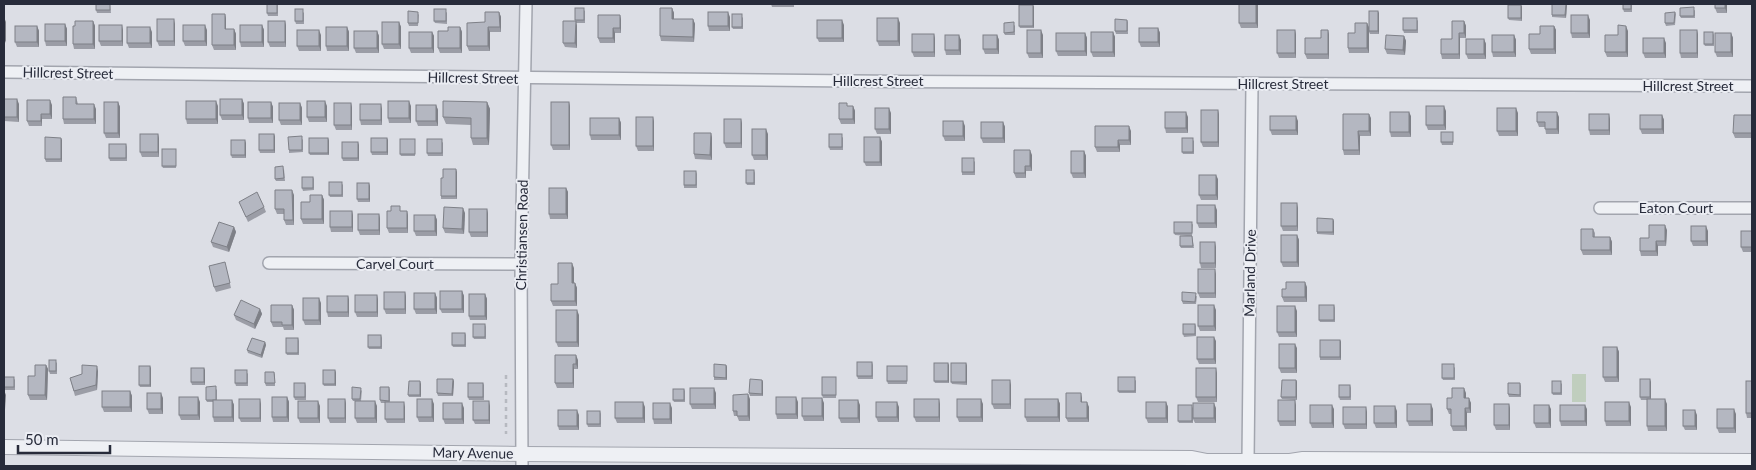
<svg xmlns="http://www.w3.org/2000/svg" width="1756" height="470" font-family="Lato,sans-serif">
<style>
.pitch{fill:#c0cebe}
.lines{fill:none;stroke-linecap:round;stroke-linejoin:round}
.minor-casing{stroke:#a2a5ae;stroke-width:14}
.tertiary-casing{stroke:#a2a5ae;stroke-width:16}
.path{stroke:#b6b9c0;stroke-width:2.5;stroke-dasharray:4 4;stroke-linecap:butt}
.minor{stroke:#eef0f4;stroke-width:11}
.tertiary{stroke:#eef0f4;stroke-width:14}
.wall{fill:#9b9da6}
.shaded-wall{fill:#7e8087}
.building{fill:#b4b7c1;stroke:#7e8087}
.labels{text-anchor:middle;stroke-width:4;stroke-linejoin:round;paint-order:stroke}
.street-label{font-size:14px;fill:#272b3a;stroke:#ebedf3}
</style>
<rect width="100%" height="100%" fill="#dcdee5"/>
<rect class="pitch" x="1572" y="374" width="14" height="28"/>
<g class="lines">
<g class="minor-casing">
<g id="minor">
<path d="M 4,72 C 587,80 1169,84 1752,86"/>
<path d="M 1600,208 L 1752,208"/>
<path d="M 269,263 L 521,264"/>
<path d="M 1248,461 L 1252,84"/>
<path d="M 522,466 L 521,264 L 526,4"/>
</g>
</g>
<g class="tertiary-casing">
<path id="tertiary" d="M 4,447 L 522,454 L 1192,458 L 1207,461 L 1290,461 L 1303,459 L 1752,461"/>
</g>
<path class="path" d="M 506,375 L 506,434"/>
<use href="#minor" class="minor"/>
<use href="#tertiary" class="tertiary"/>
</g>
<g class="wall">
<path d="M 96,4 L 110,4 L 111,13 L 97,13 L 96,10 Z"/>
<path d="M 278,4 L 278,16 L 268,16 L 267,13 Z"/>
<path d="M 771,4 L 794,4 L 794,7 L 772,7 Z"/>
<path d="M 1258,4 L 1258,28 L 1241,28 L 1239,23 Z"/>
<path d="M 1552,4 L 1567,4 L 1566,18 L 1552,17 Z"/>
<path d="M 1632,4 L 1632,12 L 1624,12 L 1623,9 Z"/>
<path d="M 1727,4 L 1727,13 L 1717,13 L 1715,8 Z"/>
<path d="M 1033,5 L 1034,7 L 1034,28 L 1020,28 L 1019,26 Z"/>
<path d="M 1521,5 L 1522,7 L 1522,21 L 1509,20 L 1508,18 Z"/>
<path d="M 672,8 L 674,13 L 674,19 L 693,19 L 695,24 L 694,42 L 661,41 L 660,36 Z"/>
<path d="M 585,10 L 585,23 L 576,23 L 577,26 L 577,48 L 565,47 L 563,43 L 575,21 Z"/>
<path d="M 1695,10 L 1695,18 L 1681,18 L 1680,16 Z"/>
<path d="M 304,12 L 304,24 L 296,24 L 295,21 Z"/>
<path d="M 447,12 L 447,24 L 435,23 L 434,21 Z"/>
<path d="M 499,12 L 501,17 L 501,32 L 490,32 L 490,51 L 469,51 L 467,46 L 485,22 Z"/>
<path d="M 1675,12 L 1676,14 L 1675,25 L 1666,26 L 1665,23 Z"/>
<path d="M 1379,13 L 1379,34 L 1370,34 L 1369,32 L 1369,53 L 1349,53 L 1348,48 L 1355,33 L 1367,23 L 1369,27 Z"/>
<path d="M 225,14 L 226,19 L 226,29 L 234,29 L 236,34 L 236,50 L 214,50 L 212,45 Z"/>
<path d="M 419,14 L 418,26 L 409,26 L 408,23 Z"/>
<path d="M 620,15 L 621,20 L 621,33 L 615,33 L 615,43 L 600,43 L 598,38 Z"/>
<path d="M 730,17 L 730,31 L 709,31 L 708,26 Z"/>
<path d="M 743,17 L 743,29 L 733,29 L 732,27 Z"/>
<path d="M 1127,20 L 1128,22 L 1128,34 L 1116,34 L 1115,31 Z"/>
<path d="M 1418,20 L 1418,33 L 1404,33 L 1403,30 Z"/>
<path d="M 1590,20 L 1590,38 L 1572,38 L 1571,33 Z"/>
<path d="M 93,21 L 95,26 L 95,49 L 74,49 L 73,44 L 75,26 Z"/>
<path d="M 285,21 L 286,26 L 286,47 L 270,47 L 268,42 Z"/>
<path d="M 1464,21 L 1466,26 L 1466,38 L 1460,38 L 1460,59 L 1442,59 L 1441,54 Z"/>
<path d="M 399,22 L 401,27 L 401,49 L 384,49 L 382,44 Z"/>
<path d="M 900,23 L 900,46 L 879,46 L 877,41 Z"/>
<path d="M 65,24 L 67,29 L 67,46 L 46,46 L 45,41 Z"/>
<path d="M 175,24 L 175,46 L 159,46 L 157,41 Z"/>
<path d="M 262,25 L 264,30 L 264,47 L 241,47 L 240,42 Z"/>
<path d="M 844,25 L 844,42 L 819,42 L 817,38 Z"/>
<path d="M 1015,25 L 1015,35 L 1005,35 L 1004,33 Z"/>
<path d="M 37,26 L 39,31 L 39,47 L 17,47 L 15,42 Z"/>
<path d="M 1554,26 L 1556,30 L 1556,54 L 1531,54 L 1529,49 L 1540,34 Z"/>
<path d="M 347,27 L 349,32 L 349,51 L 327,51 L 326,46 Z"/>
<path d="M 460,27 L 462,32 L 462,53 L 440,53 L 438,48 L 448,31 Z"/>
<path d="M 1158,28 L 1160,33 L 1160,47 L 1141,47 L 1139,42 Z"/>
<path d="M 123,30 L 123,46 L 101,46 L 99,41 Z"/>
<path d="M 207,30 L 207,46 L 185,46 L 183,41 Z"/>
<path d="M 1295,30 L 1296,35 L 1296,58 L 1279,58 L 1277,53 Z"/>
<path d="M 1328,30 L 1329,35 L 1329,59 L 1307,59 L 1305,54 Z"/>
<path d="M 1697,30 L 1698,35 L 1698,58 L 1681,58 L 1680,53 Z"/>
<path d="M 377,31 L 379,36 L 379,53 L 356,53 L 354,48 Z"/>
<path d="M 1628,31 L 1628,57 L 1607,57 L 1605,52 L 1618,35 Z"/>
<path d="M 152,32 L 152,48 L 129,48 L 127,43 Z"/>
<path d="M 432,32 L 434,36 L 434,53 L 411,53 L 409,48 Z"/>
<path d="M 1113,32 L 1115,37 L 1115,57 L 1093,57 L 1091,52 Z"/>
<path d="M 1713,32 L 1714,35 L 1714,46 L 1705,46 L 1704,44 Z"/>
<path d="M 1085,33 L 1087,38 L 1087,56 L 1058,56 L 1056,51 Z"/>
<path d="M 1731,33 L 1733,38 L 1733,57 L 1717,57 L 1715,52 Z"/>
<path d="M 934,34 L 935,39 L 935,57 L 914,57 L 912,52 Z"/>
<path d="M 321,35 L 321,51 L 299,51 L 297,46 Z"/>
<path d="M 997,35 L 999,40 L 999,54 L 985,54 L 983,49 Z"/>
<path d="M 1043,35 L 1043,58 L 1029,58 L 1027,53 Z"/>
<path d="M 1514,35 L 1516,40 L 1516,57 L 1493,57 L 1492,52 Z"/>
<path d="M 1404,36 L 1406,41 L 1405,55 L 1387,54 L 1385,49 Z"/>
<path d="M 1484,39 L 1486,44 L 1486,59 L 1468,59 L 1466,54 Z"/>
<path d="M 961,40 L 961,55 L 946,55 L 945,50 Z"/>
<path d="M 1666,43 L 1666,58 L 1645,58 L 1643,53 Z"/>
<path d="M 76,97 L 78,104 L 96,109 L 96,124 L 64,124 L 63,119 Z"/>
<path d="M 4,99 L 19,104 L 19,122 L 4,121 Z"/>
<path d="M 242,99 L 244,104 L 244,120 L 222,120 L 220,115 Z"/>
<path d="M 118,102 L 120,107 L 120,138 L 106,138 L 104,133 Z"/>
<path d="M 271,102 L 273,107 L 273,123 L 249,123 L 248,118 Z"/>
<path d="M 487,102 L 490,109 L 489,145 L 473,145 L 471,138 L 471,125 L 446,124 L 443,117 Z"/>
<path d="M 569,102 L 570,107 L 570,150 L 553,150 L 551,145 Z"/>
<path d="M 300,103 L 302,108 L 302,125 L 281,125 L 279,120 Z"/>
<path d="M 351,103 L 352,108 L 352,130 L 336,130 L 334,125 Z"/>
<path d="M 52,105 L 52,119 L 42,119 L 42,126 L 29,126 L 27,121 Z"/>
<path d="M 436,105 L 438,110 L 438,126 L 418,126 L 416,121 Z"/>
<path d="M 218,106 L 218,124 L 187,124 L 186,119 Z"/>
<path d="M 327,106 L 327,122 L 309,122 L 307,117 Z"/>
<path d="M 411,106 L 411,123 L 389,123 L 388,118 Z"/>
<path d="M 849,106 L 853,106 L 855,111 L 855,124 L 841,124 L 839,119 Z"/>
<path d="M 382,109 L 382,125 L 361,125 L 360,120 Z"/>
<path d="M 1218,110 L 1219,115 L 1219,147 L 1203,147 L 1201,142 Z"/>
<path d="M 1446,111 L 1446,130 L 1428,130 L 1426,125 Z"/>
<path d="M 891,113 L 891,134 L 877,134 L 875,129 Z"/>
<path d="M 1518,113 L 1518,136 L 1499,136 L 1497,131 Z"/>
<path d="M 1343,114 L 1371,118 L 1371,136 L 1360,136 L 1360,155 L 1344,155 L 1343,150 Z"/>
<path d="M 1662,115 L 1664,120 L 1664,134 L 1642,134 L 1640,129 Z"/>
<path d="M 1752,115 L 1752,138 L 1735,138 L 1733,133 Z"/>
<path d="M 1411,116 L 1411,137 L 1391,137 L 1390,132 Z"/>
<path d="M 653,117 L 654,122 L 654,151 L 638,151 L 636,146 Z"/>
<path d="M 1188,117 L 1188,133 L 1166,133 L 1165,128 Z"/>
<path d="M 1559,117 L 1559,134 L 1546,134 L 1545,127 L 1539,127 L 1537,122 Z"/>
<path d="M 619,118 L 621,123 L 621,140 L 591,140 L 590,135 Z"/>
<path d="M 741,119 L 742,124 L 742,148 L 726,148 L 724,143 Z"/>
<path d="M 1610,119 L 1610,135 L 1590,135 L 1589,130 Z"/>
<path d="M 1298,121 L 1298,135 L 1272,135 L 1270,130 Z"/>
<path d="M 1003,122 L 1005,127 L 1005,143 L 983,143 L 981,138 Z"/>
<path d="M 965,126 L 965,141 L 945,141 L 943,136 Z"/>
<path d="M 1131,131 L 1131,145 L 1120,145 L 1120,152 L 1097,152 L 1095,147 Z"/>
<path d="M 711,133 L 712,138 L 712,160 L 695,159 L 694,154 Z"/>
<path d="M 158,134 L 159,139 L 159,157 L 142,157 L 140,152 Z"/>
<path d="M 274,134 L 275,137 L 275,153 L 260,153 L 259,150 Z"/>
<path d="M 768,134 L 768,160 L 754,160 L 752,155 Z"/>
<path d="M 1453,134 L 1453,145 L 1442,145 L 1441,142 Z"/>
<path d="M 843,137 L 843,150 L 830,150 L 829,147 Z"/>
<path d="M 880,137 L 882,142 L 882,166 L 866,166 L 864,162 Z"/>
<path d="M 328,138 L 329,141 L 329,155 L 310,155 L 309,153 Z"/>
<path d="M 303,139 L 303,152 L 289,153 L 289,150 Z"/>
<path d="M 62,140 L 62,162 L 46,162 L 45,159 Z"/>
<path d="M 388,140 L 388,155 L 372,155 L 371,152 Z"/>
<path d="M 1194,140 L 1194,154 L 1183,154 L 1182,152 Z"/>
<path d="M 415,142 L 415,156 L 401,156 L 400,154 Z"/>
<path d="M 443,142 L 443,156 L 428,156 L 427,153 Z"/>
<path d="M 246,143 L 246,158 L 232,158 L 231,155 Z"/>
<path d="M 126,144 L 127,147 L 127,161 L 110,161 L 109,158 Z"/>
<path d="M 359,145 L 359,161 L 343,161 L 342,158 Z"/>
<path d="M 176,149 L 176,168 L 163,168 L 162,166 Z"/>
<path d="M 1084,151 L 1086,156 L 1086,178 L 1073,178 L 1071,173 Z"/>
<path d="M 1032,155 L 1032,171 L 1026,171 L 1026,178 L 1016,178 L 1014,173 Z"/>
<path d="M 975,161 L 975,175 L 962,175 L 962,172 Z"/>
<path d="M 284,169 L 285,181 L 276,181 L 275,179 Z"/>
<path d="M 754,170 L 755,173 L 755,185 L 747,185 L 746,183 Z"/>
<path d="M 696,171 L 697,174 L 697,188 L 684,188 L 684,185 Z"/>
<path d="M 457,172 L 457,199 L 441,199 L 441,196 L 443,178 Z"/>
<path d="M 313,177 L 314,179 L 314,190 L 303,191 L 302,188 Z"/>
<path d="M 1218,179 L 1218,200 L 1201,200 L 1199,195 Z"/>
<path d="M 343,184 L 343,197 L 330,197 L 329,195 Z"/>
<path d="M 370,186 L 370,202 L 358,202 L 357,199 Z"/>
<path d="M 566,188 L 568,192 L 568,219 L 550,219 L 549,214 Z"/>
<path d="M 294,195 L 294,225 L 286,225 L 284,220 L 284,214 L 277,214 L 275,209 Z"/>
<path d="M 322,195 L 324,200 L 324,224 L 303,224 L 301,219 Z"/>
<path d="M 239,202 L 264,207 L 266,212 L 248,222 Z"/>
<path d="M 1298,208 L 1298,231 L 1283,231 L 1281,226 Z"/>
<path d="M 487,209 L 488,214 L 488,237 L 471,237 L 469,232 Z"/>
<path d="M 1217,210 L 1217,228 L 1199,228 L 1197,223 Z"/>
<path d="M 352,211 L 353,216 L 353,232 L 331,232 L 330,227 Z"/>
<path d="M 402,211 L 407,211 L 408,216 L 408,233 L 389,233 L 387,228 Z"/>
<path d="M 465,213 L 464,234 L 445,233 L 443,228 Z"/>
<path d="M 379,214 L 380,219 L 380,235 L 360,235 L 358,230 Z"/>
<path d="M 435,215 L 437,220 L 437,236 L 416,236 L 414,231 Z"/>
<path d="M 1334,221 L 1334,235 L 1317,234 L 1317,232 Z"/>
<path d="M 1193,224 L 1192,236 L 1194,248 L 1181,248 L 1180,246 L 1187,236 L 1175,235 L 1174,233 Z"/>
<path d="M 234,227 L 236,232 L 229,252 L 213,247 L 211,242 Z"/>
<path d="M 1593,229 L 1595,233 L 1595,237 L 1610,237 L 1612,242 L 1612,255 L 1583,255 L 1581,250 Z"/>
<path d="M 1667,230 L 1666,246 L 1658,246 L 1658,256 L 1641,256 L 1640,251 L 1649,238 Z"/>
<path d="M 1708,231 L 1708,246 L 1693,246 L 1691,241 Z"/>
<path d="M 1752,231 L 1752,252 L 1743,252 L 1741,247 Z"/>
<path d="M 1297,235 L 1299,240 L 1299,267 L 1283,267 L 1281,262 Z"/>
<path d="M 1216,247 L 1216,268 L 1201,268 L 1200,263 Z"/>
<path d="M 226,267 L 231,288 L 216,292 L 214,287 Z"/>
<path d="M 574,268 L 574,283 L 575,283 L 577,288 L 577,306 L 553,306 L 551,301 L 558,284 Z"/>
<path d="M 1216,274 L 1216,298 L 1200,298 L 1198,293 Z"/>
<path d="M 1307,287 L 1307,302 L 1284,302 L 1282,297 Z"/>
<path d="M 462,291 L 464,296 L 464,313 L 442,313 L 440,309 Z"/>
<path d="M 405,292 L 406,297 L 406,314 L 386,314 L 384,309 Z"/>
<path d="M 435,293 L 437,298 L 437,314 L 416,314 L 414,309 Z"/>
<path d="M 485,294 L 487,299 L 487,320 L 470,320 L 469,316 Z"/>
<path d="M 377,295 L 378,300 L 378,317 L 357,317 L 355,312 Z"/>
<path d="M 348,296 L 349,300 L 349,317 L 328,317 L 327,312 Z"/>
<path d="M 1197,296 L 1196,304 L 1183,304 L 1182,301 Z"/>
<path d="M 321,303 L 321,325 L 305,325 L 303,320 Z"/>
<path d="M 292,305 L 294,310 L 294,330 L 284,330 L 283,327 L 273,327 L 271,322 Z"/>
<path d="M 1334,305 L 1335,308 L 1335,322 L 1320,322 L 1319,320 Z"/>
<path d="M 260,309 L 262,314 L 255,329 L 236,320 L 234,315 Z"/>
<path d="M 1216,310 L 1216,331 L 1200,331 L 1198,326 Z"/>
<path d="M 1297,311 L 1297,337 L 1279,337 L 1277,332 Z"/>
<path d="M 579,315 L 579,347 L 558,347 L 556,342 Z"/>
<path d="M 485,324 L 486,327 L 486,339 L 474,339 L 473,337 Z"/>
<path d="M 1195,324 L 1196,326 L 1196,336 L 1184,337 L 1183,334 Z"/>
<path d="M 465,333 L 466,335 L 466,347 L 453,347 L 452,345 Z"/>
<path d="M 381,335 L 382,338 L 382,349 L 369,349 L 368,347 Z"/>
<path d="M 298,338 L 299,341 L 299,355 L 287,355 L 286,353 Z"/>
<path d="M 1340,340 L 1341,342 L 1341,360 L 1320,360 L 1320,357 Z"/>
<path d="M 1216,341 L 1216,364 L 1199,364 L 1197,359 Z"/>
<path d="M 265,342 L 266,345 L 262,358 L 248,353 L 247,350 Z"/>
<path d="M 1617,347 L 1619,352 L 1619,382 L 1605,382 L 1603,377 Z"/>
<path d="M 1297,348 L 1297,373 L 1281,373 L 1279,368 Z"/>
<path d="M 555,355 L 578,360 L 578,369 L 574,369 L 574,388 L 557,388 L 555,383 Z"/>
<path d="M 57,362 L 57,374 L 50,374 L 49,371 Z"/>
<path d="M 872,362 L 873,365 L 873,379 L 858,379 L 857,376 Z"/>
<path d="M 966,363 L 967,366 L 967,385 L 952,384 L 951,382 Z"/>
<path d="M 46,365 L 48,369 L 47,400 L 30,400 L 28,395 L 35,376 Z"/>
<path d="M 726,365 L 727,367 L 727,380 L 714,380 L 714,377 Z"/>
<path d="M 949,365 L 949,383 L 935,383 L 934,381 Z"/>
<path d="M 907,366 L 907,384 L 888,384 L 887,381 Z"/>
<path d="M 1455,367 L 1455,380 L 1443,380 L 1442,378 Z"/>
<path d="M 151,368 L 151,387 L 140,387 L 139,385 Z"/>
<path d="M 205,370 L 205,385 L 192,385 L 191,382 Z"/>
<path d="M 335,370 L 336,373 L 336,386 L 324,386 L 323,384 Z"/>
<path d="M 98,371 L 97,390 L 75,396 L 70,378 Z"/>
<path d="M 274,372 L 275,375 L 275,386 L 266,386 L 265,383 Z"/>
<path d="M 248,373 L 248,386 L 236,386 L 235,383 Z"/>
<path d="M 1217,373 L 1217,402 L 1198,402 L 1196,397 Z"/>
<path d="M 15,379 L 15,390 L 5,390 L 4,387 Z"/>
<path d="M 762,380 L 763,382 L 763,396 L 750,396 L 749,393 Z"/>
<path d="M 836,380 L 836,398 L 823,398 L 822,395 Z"/>
<path d="M 1136,380 L 1136,393 L 1119,393 L 1118,391 Z"/>
<path d="M 1296,380 L 1297,382 L 1297,400 L 1282,399 L 1281,397 Z"/>
<path d="M 454,381 L 453,396 L 438,396 L 437,393 Z"/>
<path d="M 1752,381 L 1752,418 L 1747,418 L 1746,413 Z"/>
<path d="M 1651,382 L 1651,399 L 1667,404 L 1667,431 L 1648,431 L 1647,426 L 1647,400 L 1641,400 L 1640,397 Z"/>
<path d="M 305,383 L 306,386 L 306,400 L 295,400 L 294,397 Z"/>
<path d="M 483,383 L 484,385 L 484,400 L 469,400 L 468,397 Z"/>
<path d="M 1520,383 L 1521,386 L 1521,397 L 1509,397 L 1508,394 Z"/>
<path d="M 1562,383 L 1562,395 L 1553,395 L 1552,393 Z"/>
<path d="M 421,384 L 421,397 L 409,397 L 408,395 Z"/>
<path d="M 1011,385 L 1011,409 L 994,409 L 992,404 Z"/>
<path d="M 1350,385 L 1351,388 L 1351,400 L 1340,400 L 1339,397 Z"/>
<path d="M 389,387 L 390,390 L 390,402 L 405,407 L 405,423 L 387,423 L 385,419 L 385,403 L 381,403 L 380,400 Z"/>
<path d="M 217,389 L 217,400 L 232,400 L 234,405 L 234,422 L 214,422 L 213,417 L 213,402 L 207,402 L 206,400 Z"/>
<path d="M 684,389 L 685,391 L 685,402 L 674,402 L 673,400 Z"/>
<path d="M 362,390 L 361,401 L 377,406 L 377,423 L 357,423 L 355,418 L 358,401 L 353,401 L 352,399 Z"/>
<path d="M 130,391 L 132,396 L 132,412 L 104,412 L 102,407 Z"/>
<path d="M 716,393 L 716,409 L 692,409 L 690,404 Z"/>
<path d="M 1466,393 L 1466,398 L 1471,403 L 1471,413 L 1467,413 L 1467,431 L 1453,431 L 1451,426 L 1451,414 L 1449,414 L 1447,409 L 1452,398 Z"/>
<path d="M 287,397 L 289,402 L 289,422 L 273,422 L 272,417 Z"/>
<path d="M 163,398 L 163,414 L 149,414 L 147,409 Z"/>
<path d="M 1082,398 L 1082,402 L 1089,407 L 1089,422 L 1068,422 L 1066,418 Z"/>
<path d="M 345,399 L 346,404 L 346,423 L 330,423 L 328,418 Z"/>
<path d="M 750,399 L 750,421 L 739,421 L 737,416 L 734,416 L 733,411 Z"/>
<path d="M 1058,399 L 1060,404 L 1060,422 L 1027,422 L 1025,417 Z"/>
<path d="M 200,402 L 200,420 L 181,420 L 179,415 Z"/>
<path d="M 798,402 L 798,419 L 777,419 L 776,414 Z"/>
<path d="M 1166,402 L 1168,407 L 1168,423 L 1148,423 L 1146,418 Z"/>
<path d="M 824,403 L 824,421 L 804,421 L 802,416 Z"/>
<path d="M 261,404 L 261,422 L 241,422 L 239,418 Z"/>
<path d="M 434,404 L 434,422 L 419,422 L 417,417 Z"/>
<path d="M 940,404 L 940,422 L 916,422 L 914,417 Z"/>
<path d="M 983,404 L 983,422 L 959,422 L 957,417 Z"/>
<path d="M 1509,404 L 1510,409 L 1510,430 L 1496,430 L 1494,425 Z"/>
<path d="M 860,405 L 860,423 L 841,423 L 839,418 Z"/>
<path d="M 1296,405 L 1296,426 L 1280,426 L 1278,421 Z"/>
<path d="M 320,406 L 320,423 L 300,423 L 298,418 Z"/>
<path d="M 490,406 L 490,424 L 475,424 L 473,420 Z"/>
<path d="M 645,407 L 645,423 L 617,423 L 615,418 Z"/>
<path d="M 899,407 L 899,422 L 878,422 L 876,417 Z"/>
<path d="M 1193,407 L 1216,408 L 1216,423 L 1195,423 L 1193,419 L 1193,423 L 1179,423 L 1178,421 Z"/>
<path d="M 1631,407 L 1631,426 L 1606,426 L 1605,421 Z"/>
<path d="M 464,408 L 464,424 L 445,424 L 443,419 Z"/>
<path d="M 672,408 L 672,424 L 654,424 L 653,419 Z"/>
<path d="M 1334,409 L 1334,428 L 1312,428 L 1310,423 Z"/>
<path d="M 1433,409 L 1433,426 L 1409,426 L 1407,421 Z"/>
<path d="M 1551,409 L 1551,428 L 1536,428 L 1534,423 Z"/>
<path d="M 1587,409 L 1587,426 L 1561,426 L 1560,421 Z"/>
<path d="M 600,411 L 601,414 L 601,427 L 588,427 L 587,424 Z"/>
<path d="M 1397,411 L 1397,428 L 1376,428 L 1374,423 Z"/>
<path d="M 1367,412 L 1367,429 L 1345,429 L 1343,424 Z"/>
<path d="M 1736,414 L 1736,433 L 1719,433 L 1717,428 Z"/>
<path d="M 579,415 L 579,430 L 559,430 L 558,426 Z"/>
<path d="M 1697,415 L 1697,430 L 1685,430 L 1683,426 Z"/>
</g>
<g class="shaded-wall">
<path d="M 1256,4 L 1258,4 L 1258,28 L 1256,23 Z"/>
<path d="M 1566,4 L 1567,4 L 1566,18 L 1565,15 Z"/>
<path d="M 1725,4 L 1727,4 L 1727,13 L 1725,8 Z"/>
<path d="M 1033,5 L 1034,7 L 1034,28 L 1033,26 Z"/>
<path d="M 1521,5 L 1522,7 L 1522,21 L 1521,18 Z"/>
<path d="M 672,8 L 674,13 L 674,24 L 672,19 Z"/>
<path d="M 1378,11 L 1379,13 L 1379,34 L 1378,31 Z"/>
<path d="M 499,12 L 501,17 L 501,32 L 500,27 Z"/>
<path d="M 728,12 L 730,17 L 730,31 L 728,26 Z"/>
<path d="M 225,14 L 226,19 L 226,34 L 225,29 Z"/>
<path d="M 620,15 L 621,20 L 621,33 L 620,28 Z"/>
<path d="M 1588,15 L 1590,20 L 1590,38 L 1588,33 Z"/>
<path d="M 4,17 L 6,22 L 6,43 L 4,38 Z"/>
<path d="M 898,18 L 900,23 L 900,46 L 898,41 Z"/>
<path d="M 174,19 L 175,24 L 175,46 L 174,41 Z"/>
<path d="M 693,19 L 695,24 L 694,42 L 693,37 Z"/>
<path d="M 842,20 L 844,25 L 844,42 L 842,38 Z"/>
<path d="M 93,21 L 95,26 L 95,49 L 93,44 Z"/>
<path d="M 285,21 L 286,26 L 286,47 L 285,42 Z"/>
<path d="M 576,21 L 577,26 L 577,48 L 575,43 Z"/>
<path d="M 1464,21 L 1466,26 L 1466,38 L 1464,33 Z"/>
<path d="M 399,22 L 401,27 L 401,49 L 399,44 Z"/>
<path d="M 1367,23 L 1369,28 L 1369,53 L 1367,48 Z"/>
<path d="M 65,24 L 67,29 L 67,46 L 65,41 Z"/>
<path d="M 122,25 L 123,30 L 123,46 L 122,41 Z"/>
<path d="M 205,25 L 207,30 L 207,46 L 205,41 Z"/>
<path d="M 262,25 L 264,30 L 264,47 L 262,42 Z"/>
<path d="M 37,26 L 39,31 L 39,47 L 37,42 Z"/>
<path d="M 1554,26 L 1556,30 L 1556,54 L 1554,49 Z"/>
<path d="M 1626,26 L 1628,31 L 1628,57 L 1626,52 Z"/>
<path d="M 150,27 L 152,32 L 152,48 L 150,43 Z"/>
<path d="M 347,27 L 349,32 L 349,51 L 347,46 Z"/>
<path d="M 460,27 L 462,32 L 462,53 L 460,48 Z"/>
<path d="M 488,27 L 490,32 L 490,51 L 488,46 Z"/>
<path d="M 613,28 L 615,33 L 615,43 L 613,38 Z"/>
<path d="M 1158,28 L 1160,33 L 1160,47 L 1158,42 Z"/>
<path d="M 234,29 L 236,34 L 236,50 L 234,45 Z"/>
<path d="M 319,30 L 321,35 L 321,51 L 319,46 Z"/>
<path d="M 1041,30 L 1043,35 L 1043,58 L 1041,53 Z"/>
<path d="M 1295,30 L 1296,35 L 1296,58 L 1295,53 Z"/>
<path d="M 1328,30 L 1329,35 L 1329,59 L 1328,54 Z"/>
<path d="M 1697,30 L 1698,35 L 1698,58 L 1697,53 Z"/>
<path d="M 377,31 L 379,36 L 379,53 L 377,48 Z"/>
<path d="M 432,32 L 434,36 L 434,53 L 432,48 Z"/>
<path d="M 1113,32 L 1115,37 L 1115,57 L 1113,52 Z"/>
<path d="M 1085,33 L 1087,38 L 1087,56 L 1085,51 Z"/>
<path d="M 1459,33 L 1460,38 L 1460,59 L 1459,54 Z"/>
<path d="M 1731,33 L 1733,38 L 1733,57 L 1731,52 Z"/>
<path d="M 934,34 L 935,39 L 935,57 L 934,52 Z"/>
<path d="M 959,35 L 961,40 L 961,55 L 959,50 Z"/>
<path d="M 997,35 L 999,40 L 999,54 L 997,49 Z"/>
<path d="M 1514,35 L 1516,40 L 1516,57 L 1514,52 Z"/>
<path d="M 1404,36 L 1406,41 L 1405,55 L 1403,50 Z"/>
<path d="M 1664,38 L 1666,43 L 1666,58 L 1664,53 Z"/>
<path d="M 1484,39 L 1486,44 L 1486,59 L 1484,54 Z"/>
<path d="M 17,99 L 19,104 L 19,122 L 17,117 Z"/>
<path d="M 242,99 L 244,104 L 244,120 L 242,115 Z"/>
<path d="M 50,100 L 52,105 L 52,119 L 50,114 Z"/>
<path d="M 216,101 L 218,106 L 218,124 L 216,119 Z"/>
<path d="M 325,101 L 327,106 L 327,122 L 325,117 Z"/>
<path d="M 409,101 L 411,106 L 411,123 L 409,118 Z"/>
<path d="M 118,102 L 120,107 L 120,138 L 118,133 Z"/>
<path d="M 271,102 L 273,107 L 273,123 L 271,118 Z"/>
<path d="M 487,102 L 490,109 L 489,145 L 487,138 Z"/>
<path d="M 569,102 L 570,107 L 570,150 L 569,145 Z"/>
<path d="M 300,103 L 302,108 L 302,125 L 300,120 Z"/>
<path d="M 351,103 L 352,108 L 352,130 L 351,125 Z"/>
<path d="M 94,104 L 96,109 L 96,124 L 94,119 Z"/>
<path d="M 381,104 L 382,109 L 382,125 L 381,120 Z"/>
<path d="M 436,105 L 438,110 L 438,126 L 436,121 Z"/>
<path d="M 853,106 L 855,111 L 855,124 L 853,119 Z"/>
<path d="M 1444,106 L 1446,111 L 1446,130 L 1444,125 Z"/>
<path d="M 889,108 L 891,113 L 891,134 L 889,129 Z"/>
<path d="M 1516,108 L 1518,113 L 1518,136 L 1516,131 Z"/>
<path d="M 1218,110 L 1219,115 L 1219,147 L 1218,142 Z"/>
<path d="M 1186,112 L 1188,117 L 1188,133 L 1186,128 Z"/>
<path d="M 1409,112 L 1411,116 L 1411,137 L 1409,132 Z"/>
<path d="M 1557,112 L 1559,117 L 1559,134 L 1557,129 Z"/>
<path d="M 41,114 L 42,119 L 42,126 L 41,121 Z"/>
<path d="M 1369,114 L 1371,118 L 1371,136 L 1369,131 Z"/>
<path d="M 1609,114 L 1610,119 L 1610,135 L 1609,130 Z"/>
<path d="M 1662,115 L 1664,120 L 1664,134 L 1662,129 Z"/>
<path d="M 1296,116 L 1298,121 L 1298,135 L 1296,130 Z"/>
<path d="M 653,117 L 654,122 L 654,151 L 653,146 Z"/>
<path d="M 619,118 L 621,123 L 621,140 L 619,135 Z"/>
<path d="M 741,119 L 742,124 L 742,148 L 741,143 Z"/>
<path d="M 963,121 L 965,126 L 965,141 L 963,136 Z"/>
<path d="M 1003,122 L 1005,127 L 1005,143 L 1003,138 Z"/>
<path d="M 1129,126 L 1131,131 L 1131,145 L 1129,140 Z"/>
<path d="M 766,129 L 768,134 L 768,160 L 766,155 Z"/>
<path d="M 1358,131 L 1360,136 L 1360,155 L 1359,150 Z"/>
<path d="M 711,133 L 712,138 L 712,160 L 710,155 Z"/>
<path d="M 158,134 L 159,139 L 159,157 L 158,152 Z"/>
<path d="M 274,134 L 275,137 L 275,153 L 274,150 Z"/>
<path d="M 880,137 L 882,142 L 882,166 L 880,162 Z"/>
<path d="M 61,138 L 62,140 L 62,162 L 61,159 Z"/>
<path d="M 328,138 L 329,141 L 329,155 L 328,153 Z"/>
<path d="M 387,138 L 388,140 L 388,155 L 387,152 Z"/>
<path d="M 245,140 L 246,143 L 246,158 L 245,155 Z"/>
<path d="M 1118,140 L 1120,145 L 1120,152 L 1118,147 Z"/>
<path d="M 358,142 L 359,145 L 359,161 L 358,158 Z"/>
<path d="M 1030,150 L 1032,155 L 1032,171 L 1030,166 Z"/>
<path d="M 1084,151 L 1086,156 L 1086,178 L 1084,173 Z"/>
<path d="M 1025,166 L 1026,171 L 1026,178 L 1025,173 Z"/>
<path d="M 456,169 L 457,172 L 457,199 L 456,196 Z"/>
<path d="M 1216,175 L 1218,179 L 1218,200 L 1216,195 Z"/>
<path d="M 369,183 L 370,186 L 370,202 L 369,199 Z"/>
<path d="M 566,188 L 568,192 L 568,219 L 566,214 Z"/>
<path d="M 292,190 L 294,195 L 294,225 L 293,220 Z"/>
<path d="M 322,195 L 324,200 L 324,224 L 322,219 Z"/>
<path d="M 1297,203 L 1298,208 L 1298,231 L 1297,226 Z"/>
<path d="M 1215,205 L 1217,210 L 1217,228 L 1215,223 Z"/>
<path d="M 463,208 L 465,213 L 464,234 L 462,229 Z"/>
<path d="M 487,209 L 488,214 L 488,237 L 487,232 Z"/>
<path d="M 352,211 L 353,216 L 353,232 L 352,227 Z"/>
<path d="M 407,211 L 408,216 L 408,233 L 407,228 Z"/>
<path d="M 379,214 L 380,219 L 380,235 L 379,230 Z"/>
<path d="M 435,215 L 437,220 L 437,236 L 435,231 Z"/>
<path d="M 1333,219 L 1334,221 L 1334,235 L 1333,232 Z"/>
<path d="M 1665,225 L 1667,230 L 1666,246 L 1665,241 Z"/>
<path d="M 1706,226 L 1708,231 L 1708,246 L 1706,241 Z"/>
<path d="M 234,227 L 236,232 L 229,252 L 227,247 Z"/>
<path d="M 1297,235 L 1299,240 L 1299,267 L 1297,262 Z"/>
<path d="M 1610,237 L 1612,242 L 1612,255 L 1610,250 Z"/>
<path d="M 1656,241 L 1658,246 L 1658,256 L 1656,251 Z"/>
<path d="M 1215,242 L 1216,247 L 1216,268 L 1215,263 Z"/>
<path d="M 572,263 L 574,268 L 574,288 L 572,283 Z"/>
<path d="M 1215,269 L 1216,274 L 1216,298 L 1215,293 Z"/>
<path d="M 1305,282 L 1307,287 L 1307,302 L 1305,297 Z"/>
<path d="M 575,283 L 577,288 L 577,306 L 575,301 Z"/>
<path d="M 462,291 L 464,296 L 464,313 L 462,309 Z"/>
<path d="M 405,292 L 406,297 L 406,314 L 405,309 Z"/>
<path d="M 435,293 L 437,298 L 437,314 L 435,309 Z"/>
<path d="M 485,294 L 487,299 L 487,320 L 485,316 Z"/>
<path d="M 377,295 L 378,300 L 378,317 L 377,312 Z"/>
<path d="M 348,296 L 349,300 L 349,317 L 348,312 Z"/>
<path d="M 319,298 L 321,303 L 321,325 L 319,320 Z"/>
<path d="M 292,305 L 294,310 L 294,330 L 292,325 Z"/>
<path d="M 1214,305 L 1216,310 L 1216,331 L 1214,326 Z"/>
<path d="M 1295,306 L 1297,311 L 1297,337 L 1295,332 Z"/>
<path d="M 260,309 L 262,314 L 255,329 L 254,324 Z"/>
<path d="M 577,310 L 579,315 L 579,347 L 577,342 Z"/>
<path d="M 1214,337 L 1216,341 L 1216,364 L 1214,359 Z"/>
<path d="M 1340,340 L 1341,342 L 1341,360 L 1340,357 Z"/>
<path d="M 265,342 L 266,345 L 262,358 L 261,355 Z"/>
<path d="M 1295,344 L 1297,348 L 1297,373 L 1295,368 Z"/>
<path d="M 1617,347 L 1619,352 L 1619,382 L 1617,377 Z"/>
<path d="M 576,355 L 578,360 L 578,369 L 576,364 Z"/>
<path d="M 948,363 L 949,365 L 949,383 L 948,381 Z"/>
<path d="M 966,363 L 967,366 L 967,385 L 966,382 Z"/>
<path d="M 573,364 L 574,369 L 574,388 L 573,383 Z"/>
<path d="M 46,365 L 48,369 L 47,400 L 45,395 Z"/>
<path d="M 726,365 L 727,367 L 727,380 L 726,378 Z"/>
<path d="M 97,366 L 98,371 L 97,390 L 96,385 Z"/>
<path d="M 150,366 L 151,368 L 151,387 L 150,385 Z"/>
<path d="M 204,368 L 205,370 L 205,385 L 204,382 Z"/>
<path d="M 1216,368 L 1217,373 L 1217,402 L 1216,397 Z"/>
<path d="M 335,370 L 336,373 L 336,386 L 335,384 Z"/>
<path d="M 453,379 L 454,381 L 453,396 L 452,394 Z"/>
<path d="M 1650,379 L 1651,382 L 1651,400 L 1650,397 Z"/>
<path d="M 762,380 L 763,382 L 763,396 L 762,394 Z"/>
<path d="M 1010,380 L 1011,385 L 1011,409 L 1010,404 Z"/>
<path d="M 1296,380 L 1297,382 L 1297,400 L 1296,397 Z"/>
<path d="M 420,381 L 421,384 L 421,397 L 420,395 Z"/>
<path d="M 714,388 L 716,393 L 716,409 L 714,404 Z"/>
<path d="M 1464,388 L 1466,393 L 1466,402 L 1464,398 Z"/>
<path d="M 4,390 L 6,395 L 5,410 L 4,406 Z"/>
<path d="M 130,391 L 132,396 L 132,412 L 130,407 Z"/>
<path d="M 161,393 L 163,398 L 163,414 L 161,409 Z"/>
<path d="M 1081,393 L 1082,398 L 1082,407 L 1081,402 Z"/>
<path d="M 748,394 L 750,399 L 750,421 L 748,416 Z"/>
<path d="M 198,397 L 200,402 L 200,420 L 198,415 Z"/>
<path d="M 287,397 L 289,402 L 289,422 L 287,417 Z"/>
<path d="M 796,397 L 798,402 L 798,419 L 796,414 Z"/>
<path d="M 822,398 L 824,403 L 824,421 L 822,416 Z"/>
<path d="M 1469,398 L 1471,403 L 1471,413 L 1469,408 Z"/>
<path d="M 260,399 L 261,404 L 261,422 L 260,418 Z"/>
<path d="M 345,399 L 346,404 L 346,423 L 345,418 Z"/>
<path d="M 432,399 L 434,404 L 434,422 L 432,417 Z"/>
<path d="M 939,399 L 940,404 L 940,422 L 939,417 Z"/>
<path d="M 981,399 L 983,404 L 983,422 L 981,417 Z"/>
<path d="M 1058,399 L 1060,404 L 1060,422 L 1058,417 Z"/>
<path d="M 1665,399 L 1667,404 L 1667,431 L 1665,426 Z"/>
<path d="M 232,400 L 234,405 L 234,422 L 232,417 Z"/>
<path d="M 858,400 L 860,405 L 860,423 L 858,418 Z"/>
<path d="M 1295,400 L 1296,405 L 1296,426 L 1295,421 Z"/>
<path d="M 318,401 L 320,406 L 320,423 L 318,418 Z"/>
<path d="M 375,401 L 377,406 L 377,423 L 375,418 Z"/>
<path d="M 489,401 L 490,406 L 490,424 L 489,420 Z"/>
<path d="M 404,402 L 405,407 L 405,423 L 404,419 Z"/>
<path d="M 643,402 L 645,407 L 645,423 L 643,418 Z"/>
<path d="M 897,402 L 899,407 L 899,422 L 897,417 Z"/>
<path d="M 1087,402 L 1089,407 L 1089,422 L 1087,418 Z"/>
<path d="M 1166,402 L 1168,407 L 1168,423 L 1166,418 Z"/>
<path d="M 1629,402 L 1631,407 L 1631,426 L 1629,421 Z"/>
<path d="M 462,403 L 464,408 L 464,424 L 462,419 Z"/>
<path d="M 670,403 L 672,408 L 672,424 L 670,419 Z"/>
<path d="M 1214,403 L 1216,408 L 1216,423 L 1214,418 Z"/>
<path d="M 1431,404 L 1433,409 L 1433,426 L 1431,421 Z"/>
<path d="M 1509,404 L 1510,409 L 1510,430 L 1509,425 Z"/>
<path d="M 1332,405 L 1334,409 L 1334,428 L 1332,423 Z"/>
<path d="M 1549,405 L 1551,409 L 1551,428 L 1549,423 Z"/>
<path d="M 1585,405 L 1587,409 L 1587,426 L 1585,421 Z"/>
<path d="M 1395,406 L 1397,411 L 1397,428 L 1395,423 Z"/>
<path d="M 1366,407 L 1367,412 L 1367,429 L 1366,424 Z"/>
<path d="M 1465,408 L 1467,413 L 1467,431 L 1465,426 Z"/>
<path d="M 1734,409 L 1736,414 L 1736,433 L 1734,428 Z"/>
<path d="M 577,410 L 579,415 L 579,430 L 577,426 Z"/>
<path d="M 1695,410 L 1697,415 L 1697,430 L 1695,426 Z"/>
</g>
<g class="building">
<rect x="96" y="4" width="14" height="6"/>
<rect x="267" y="4" width="10" height="9"/>
<rect x="1239" y="4" width="17" height="19"/>
<path d="M 1552,4 L 1566,4 L 1565,15 L 1552,15 Z"/>
<rect x="1623" y="4" width="8" height="5"/>
<rect x="1715" y="4" width="10" height="4"/>
<rect x="1019" y="5" width="14" height="21"/>
<rect x="1508" y="5" width="13" height="13"/>
<path d="M 1694,7 L 1694,16 L 1680,16 L 1680,8 Z"/>
<rect x="575" y="8" width="9" height="12"/>
<path d="M 660,8 L 672,8 L 672,19 L 693,19 L 693,37 L 660,36 Z"/>
<rect x="295" y="9" width="8" height="12"/>
<rect x="434" y="9" width="12" height="12"/>
<path d="M 408,11 L 418,12 L 418,23 L 408,23 Z"/>
<rect x="1369" y="11" width="9" height="20"/>
<path d="M 485,12 L 499,12 L 500,27 L 488,27 L 488,46 L 467,46 L 467,23 L 485,22 Z"/>
<rect x="708" y="12" width="20" height="14"/>
<path d="M 1675,12 L 1674,23 L 1665,23 L 1665,13 Z"/>
<path d="M 212,14 L 225,14 L 225,29 L 234,29 L 234,45 L 212,45 Z"/>
<rect x="732" y="14" width="10" height="13"/>
<path d="M 598,15 L 620,15 L 620,28 L 613,28 L 613,38 L 598,38 Z"/>
<rect x="1571" y="15" width="17" height="18"/>
<rect x="877" y="18" width="21" height="23"/>
<rect x="1403" y="18" width="14" height="12"/>
<rect x="157" y="19" width="17" height="22"/>
<path d="M 1115,19 L 1127,20 L 1127,31 L 1115,31 Z"/>
<rect x="817" y="20" width="25" height="18"/>
<path d="M 75,21 L 93,21 L 93,44 L 73,44 L 73,26 L 75,26 Z"/>
<rect x="268" y="21" width="17" height="21"/>
<path d="M 563,21 L 576,21 L 575,43 L 563,43 Z"/>
<path d="M 1452,21 L 1464,21 L 1464,33 L 1459,33 L 1459,54 L 1441,54 L 1441,39 L 1452,39 Z"/>
<rect x="382" y="22" width="17" height="22"/>
<path d="M 1014,22 L 1014,32 L 1004,33 L 1004,23 Z"/>
<path d="M 1355,23 L 1367,23 L 1367,48 L 1348,48 L 1348,33 L 1355,33 Z"/>
<rect x="45" y="24" width="20" height="17"/>
<rect x="99" y="25" width="23" height="16"/>
<rect x="183" y="25" width="22" height="16"/>
<rect x="240" y="25" width="22" height="17"/>
<path d="M 1618,25 L 1626,26 L 1626,52 L 1605,52 L 1605,35 L 1618,35 Z"/>
<rect x="15" y="26" width="22" height="16"/>
<path d="M 1540,26 L 1554,26 L 1554,49 L 1529,49 L 1529,34 L 1540,34 Z"/>
<rect x="127" y="27" width="23" height="16"/>
<rect x="326" y="27" width="21" height="19"/>
<path d="M 448,27 L 460,27 L 460,48 L 438,48 L 438,31 L 448,31 Z"/>
<rect x="1139" y="28" width="19" height="14"/>
<rect x="297" y="30" width="22" height="16"/>
<rect x="1027" y="30" width="14" height="23"/>
<rect x="1277" y="30" width="18" height="23"/>
<path d="M 1321,30 L 1328,30 L 1328,54 L 1305,54 L 1305,38 L 1321,38 Z"/>
<rect x="1680" y="30" width="17" height="23"/>
<rect x="354" y="31" width="23" height="17"/>
<rect x="409" y="32" width="23" height="16"/>
<rect x="1091" y="32" width="22" height="20"/>
<rect x="1704" y="32" width="9" height="12"/>
<rect x="1056" y="33" width="29" height="18"/>
<rect x="1715" y="33" width="16" height="19"/>
<rect x="912" y="34" width="22" height="18"/>
<rect x="945" y="35" width="14" height="15"/>
<rect x="983" y="35" width="14" height="14"/>
<path d="M 1386,35 L 1404,36 L 1403,50 L 1385,49 Z"/>
<rect x="1492" y="35" width="22" height="17"/>
<rect x="1643" y="38" width="21" height="15"/>
<rect x="1466" y="39" width="18" height="15"/>
<path d="M 63,97 L 76,97 L 76,104 L 94,104 L 94,119 L 63,119 Z"/>
<rect x="4" y="99" width="13" height="18"/>
<rect x="220" y="99" width="22" height="16"/>
<path d="M 27,100 L 50,100 L 50,114 L 41,114 L 41,121 L 27,121 Z"/>
<rect x="186" y="101" width="30" height="18"/>
<rect x="307" y="101" width="18" height="16"/>
<rect x="388" y="101" width="21" height="17"/>
<path d="M 443,101 L 487,102 L 487,138 L 471,138 L 471,118 L 443,117 Z"/>
<rect x="104" y="102" width="14" height="31"/>
<rect x="248" y="102" width="23" height="16"/>
<rect x="551" y="102" width="18" height="43"/>
<rect x="279" y="103" width="21" height="17"/>
<rect x="334" y="103" width="17" height="22"/>
<path d="M 839,103 L 847,103 L 847,106 L 853,106 L 853,119 L 839,119 Z"/>
<rect x="360" y="104" width="21" height="16"/>
<rect x="416" y="105" width="20" height="16"/>
<rect x="1426" y="106" width="18" height="19"/>
<rect x="875" y="108" width="14" height="21"/>
<rect x="1497" y="108" width="19" height="23"/>
<rect x="1201" y="110" width="17" height="32"/>
<rect x="1165" y="112" width="21" height="16"/>
<rect x="1390" y="112" width="19" height="20"/>
<path d="M 1537,112 L 1557,112 L 1557,129 L 1545,129 L 1545,122 L 1537,122 Z"/>
<path d="M 1343,114 L 1369,114 L 1369,131 L 1358,131 L 1359,150 L 1343,150 Z"/>
<rect x="1589" y="114" width="20" height="16"/>
<rect x="1640" y="115" width="22" height="14"/>
<path d="M 1734,115 L 1752,115 L 1752,133 L 1733,133 Z"/>
<rect x="1270" y="116" width="26" height="14"/>
<rect x="636" y="117" width="17" height="29"/>
<rect x="590" y="118" width="29" height="17"/>
<rect x="724" y="119" width="17" height="24"/>
<rect x="943" y="121" width="20" height="15"/>
<rect x="981" y="122" width="22" height="16"/>
<path d="M 1095,126 L 1129,126 L 1129,140 L 1118,140 L 1118,147 L 1095,147 Z"/>
<rect x="752" y="129" width="14" height="26"/>
<rect x="1441" y="132" width="12" height="10"/>
<path d="M 694,133 L 711,133 L 710,155 L 694,154 Z"/>
<rect x="140" y="134" width="18" height="18"/>
<rect x="259" y="134" width="15" height="16"/>
<rect x="829" y="134" width="13" height="13"/>
<path d="M 302,136 L 302,150 L 289,150 L 288,137 Z"/>
<path d="M 45,137 L 61,138 L 61,159 L 45,159 Z"/>
<rect x="864" y="137" width="16" height="25"/>
<rect x="309" y="138" width="19" height="15"/>
<rect x="371" y="138" width="16" height="14"/>
<rect x="1182" y="138" width="11" height="14"/>
<rect x="400" y="139" width="15" height="15"/>
<rect x="427" y="139" width="15" height="14"/>
<rect x="231" y="140" width="14" height="15"/>
<rect x="342" y="142" width="16" height="16"/>
<rect x="109" y="144" width="17" height="14"/>
<rect x="162" y="149" width="14" height="17"/>
<path d="M 1014,150 L 1030,150 L 1030,166 L 1025,166 L 1025,173 L 1014,173 Z"/>
<rect x="1071" y="151" width="13" height="22"/>
<rect x="962" y="158" width="12" height="14"/>
<path d="M 283,166 L 284,178 L 275,179 L 275,167 Z"/>
<path d="M 443,169 L 456,169 L 456,196 L 441,196 L 441,178 L 443,178 Z"/>
<rect x="746" y="170" width="8" height="13"/>
<rect x="684" y="171" width="12" height="14"/>
<rect x="1199" y="175" width="17" height="20"/>
<rect x="302" y="177" width="11" height="11"/>
<rect x="329" y="182" width="13" height="13"/>
<rect x="357" y="183" width="12" height="16"/>
<rect x="549" y="188" width="17" height="26"/>
<path d="M 275,190 L 292,190 L 293,220 L 284,220 L 284,209 L 275,209 Z"/>
<path d="M 257,192 L 264,207 L 246,217 L 239,202 Z"/>
<path d="M 310,195 L 322,195 L 322,219 L 301,219 L 301,202 L 310,202 Z"/>
<rect x="1281" y="203" width="16" height="23"/>
<rect x="1197" y="205" width="18" height="18"/>
<path d="M 391,206 L 400,206 L 400,211 L 407,211 L 407,228 L 387,228 L 387,211 L 391,211 Z"/>
<path d="M 444,207 L 463,208 L 462,229 L 443,228 Z"/>
<rect x="469" y="209" width="18" height="23"/>
<rect x="330" y="211" width="22" height="16"/>
<rect x="358" y="214" width="21" height="16"/>
<rect x="414" y="215" width="21" height="16"/>
<path d="M 1317,218 L 1333,219 L 1333,232 L 1317,232 Z"/>
<path d="M 219,222 L 234,227 L 227,247 L 211,242 Z"/>
<rect x="1174" y="222" width="18" height="11"/>
<path d="M 1649,225 L 1665,225 L 1665,241 L 1656,241 L 1656,251 L 1640,251 L 1640,238 L 1649,238 Z"/>
<rect x="1691" y="226" width="15" height="15"/>
<path d="M 1581,229 L 1593,229 L 1593,237 L 1610,237 L 1610,250 L 1581,250 Z"/>
<rect x="1741" y="231" width="11" height="16"/>
<rect x="1281" y="235" width="16" height="27"/>
<path d="M 1180,236 L 1192,236 L 1193,246 L 1180,246 Z"/>
<rect x="1200" y="242" width="15" height="21"/>
<path d="M 225,262 L 230,283 L 214,287 L 209,266 Z"/>
<path d="M 558,263 L 572,263 L 572,283 L 575,283 L 575,301 L 551,301 L 551,284 L 558,284 Z"/>
<rect x="1198" y="269" width="17" height="24"/>
<path d="M 1286,282 L 1305,282 L 1305,297 L 1282,297 L 1282,289 L 1286,289 Z"/>
<rect x="440" y="291" width="22" height="18"/>
<rect x="384" y="292" width="21" height="17"/>
<path d="M 1182,292 L 1196,293 L 1195,302 L 1182,301 Z"/>
<rect x="414" y="293" width="21" height="16"/>
<rect x="469" y="294" width="16" height="22"/>
<rect x="355" y="295" width="22" height="17"/>
<rect x="327" y="296" width="21" height="16"/>
<rect x="303" y="298" width="16" height="22"/>
<path d="M 241,300 L 260,309 L 254,324 L 234,315 Z"/>
<path d="M 271,305 L 292,305 L 292,325 L 282,325 L 282,322 L 271,322 Z"/>
<rect x="1198" y="305" width="16" height="21"/>
<rect x="1319" y="305" width="15" height="15"/>
<rect x="1277" y="306" width="18" height="26"/>
<rect x="556" y="310" width="21" height="32"/>
<rect x="473" y="324" width="12" height="13"/>
<rect x="1183" y="324" width="12" height="10"/>
<rect x="452" y="333" width="13" height="12"/>
<rect x="368" y="335" width="13" height="12"/>
<rect x="1197" y="337" width="17" height="22"/>
<path d="M 252,338 L 265,342 L 261,355 L 247,350 Z"/>
<rect x="286" y="338" width="12" height="15"/>
<rect x="1320" y="340" width="20" height="17"/>
<rect x="1279" y="344" width="16" height="24"/>
<rect x="1603" y="347" width="14" height="30"/>
<path d="M 555,355 L 576,355 L 576,364 L 573,364 L 573,383 L 555,383 Z"/>
<rect x="49" y="360" width="7" height="11"/>
<rect x="857" y="362" width="15" height="14"/>
<rect x="934" y="363" width="14" height="18"/>
<rect x="951" y="363" width="15" height="19"/>
<path d="M 714,364 L 726,365 L 726,378 L 714,377 Z"/>
<rect x="1442" y="364" width="12" height="14"/>
<path d="M 35,365 L 46,365 L 45,395 L 28,395 L 28,376 L 35,376 Z"/>
<path d="M 82,365 L 97,366 L 96,385 L 74,391 L 70,378 L 82,374 Z"/>
<rect x="139" y="366" width="11" height="19"/>
<rect x="887" y="366" width="20" height="15"/>
<rect x="191" y="368" width="13" height="14"/>
<rect x="1196" y="368" width="20" height="29"/>
<rect x="235" y="370" width="12" height="13"/>
<rect x="323" y="370" width="12" height="14"/>
<path d="M 265,372 L 274,372 L 275,383 L 265,383 Z"/>
<rect x="4" y="377" width="10" height="10"/>
<rect x="822" y="377" width="14" height="18"/>
<rect x="1118" y="377" width="17" height="14"/>
<path d="M 437,379 L 453,379 L 452,394 L 437,393 Z"/>
<path d="M 750,379 L 762,380 L 762,394 L 749,393 Z"/>
<rect x="1640" y="379" width="10" height="18"/>
<rect x="992" y="380" width="18" height="24"/>
<path d="M 1282,380 L 1296,380 L 1296,397 L 1281,397 Z"/>
<path d="M 409,381 L 420,381 L 420,395 L 408,395 Z"/>
<rect x="1552" y="381" width="9" height="12"/>
<rect x="1746" y="381" width="6" height="32"/>
<rect x="294" y="383" width="11" height="14"/>
<rect x="468" y="383" width="15" height="14"/>
<path d="M 1508,383 L 1520,383 L 1520,395 L 1508,394 Z"/>
<rect x="1339" y="385" width="11" height="12"/>
<path d="M 216,386 L 216,400 L 206,400 L 206,387 Z"/>
<path d="M 352,387 L 361,388 L 360,399 L 352,399 Z"/>
<path d="M 380,387 L 389,387 L 389,401 L 380,400 Z"/>
<rect x="690" y="388" width="24" height="16"/>
<path d="M 1452,388 L 1464,388 L 1464,398 L 1469,398 L 1469,408 L 1465,408 L 1465,426 L 1451,426 L 1451,409 L 1447,409 L 1447,398 L 1452,398 Z"/>
<rect x="673" y="389" width="11" height="11"/>
<rect x="102" y="391" width="28" height="16"/>
<rect x="147" y="393" width="14" height="16"/>
<path d="M 1066,393 L 1081,393 L 1081,402 L 1087,402 L 1087,418 L 1066,418 Z"/>
<path d="M 748,394 L 748,416 L 737,416 L 737,411 L 733,411 L 733,395 Z"/>
<rect x="179" y="397" width="19" height="18"/>
<rect x="272" y="397" width="15" height="20"/>
<rect x="776" y="397" width="20" height="17"/>
<rect x="802" y="398" width="20" height="18"/>
<rect x="239" y="399" width="21" height="19"/>
<rect x="328" y="399" width="17" height="19"/>
<rect x="417" y="399" width="15" height="18"/>
<rect x="914" y="399" width="25" height="18"/>
<rect x="957" y="399" width="24" height="18"/>
<rect x="1025" y="399" width="33" height="18"/>
<rect x="1647" y="399" width="18" height="27"/>
<rect x="213" y="400" width="19" height="17"/>
<rect x="839" y="400" width="19" height="18"/>
<rect x="1278" y="400" width="17" height="21"/>
<rect x="298" y="401" width="20" height="17"/>
<rect x="355" y="401" width="20" height="17"/>
<rect x="473" y="401" width="16" height="19"/>
<rect x="385" y="402" width="19" height="17"/>
<rect x="615" y="402" width="28" height="16"/>
<rect x="876" y="402" width="21" height="15"/>
<rect x="1146" y="402" width="20" height="16"/>
<rect x="1605" y="402" width="24" height="19"/>
<rect x="443" y="403" width="19" height="16"/>
<rect x="653" y="403" width="17" height="16"/>
<rect x="1193" y="403" width="21" height="15"/>
<rect x="1407" y="404" width="24" height="17"/>
<rect x="1494" y="404" width="15" height="21"/>
<rect x="1178" y="405" width="14" height="16"/>
<rect x="1310" y="405" width="22" height="18"/>
<rect x="1534" y="405" width="15" height="18"/>
<rect x="1560" y="405" width="25" height="16"/>
<rect x="1374" y="406" width="21" height="17"/>
<rect x="1343" y="407" width="23" height="17"/>
<rect x="1717" y="409" width="17" height="19"/>
<rect x="558" y="410" width="19" height="16"/>
<rect x="1683" y="410" width="12" height="16"/>
<rect x="587" y="411" width="13" height="13"/>
</g>
<g class="labels">
<g class="street-label">
<text transform="translate(68 73) rotate(1)" y="5">Hillcrest Street</text>
<text transform="translate(473 78) rotate(1)" y="5">Hillcrest Street</text>
<text x="878" y="86">Hillcrest Street</text>
<text x="1283" y="89">Hillcrest Street</text>
<text x="1688" y="91">Hillcrest Street</text>
<text x="1676" y="213">Eaton Court</text>
<text transform="translate(522 235) rotate(-89)" y="5">Christiansen Road</text>
<text x="395" y="269">Carvel Court</text>
<text transform="translate(1250 273) rotate(-89)" y="5">Marland Drive</text>
<text transform="translate(473 453) rotate(1)" y="5">Mary Avenue</text>
</g>
</g>
<rect width="1756" height="470" fill="none" stroke="#272b3a" stroke-width="10"/>
<path d="M18 445v8h92v-8" fill="none" stroke="#272b3a" stroke-width="2.5"/>
<text x="25" y="445" font-size="15" fill="#272b3a" stroke="#ebedf3" stroke-width="4" paint-order="stroke">50 m</text>
</svg>
